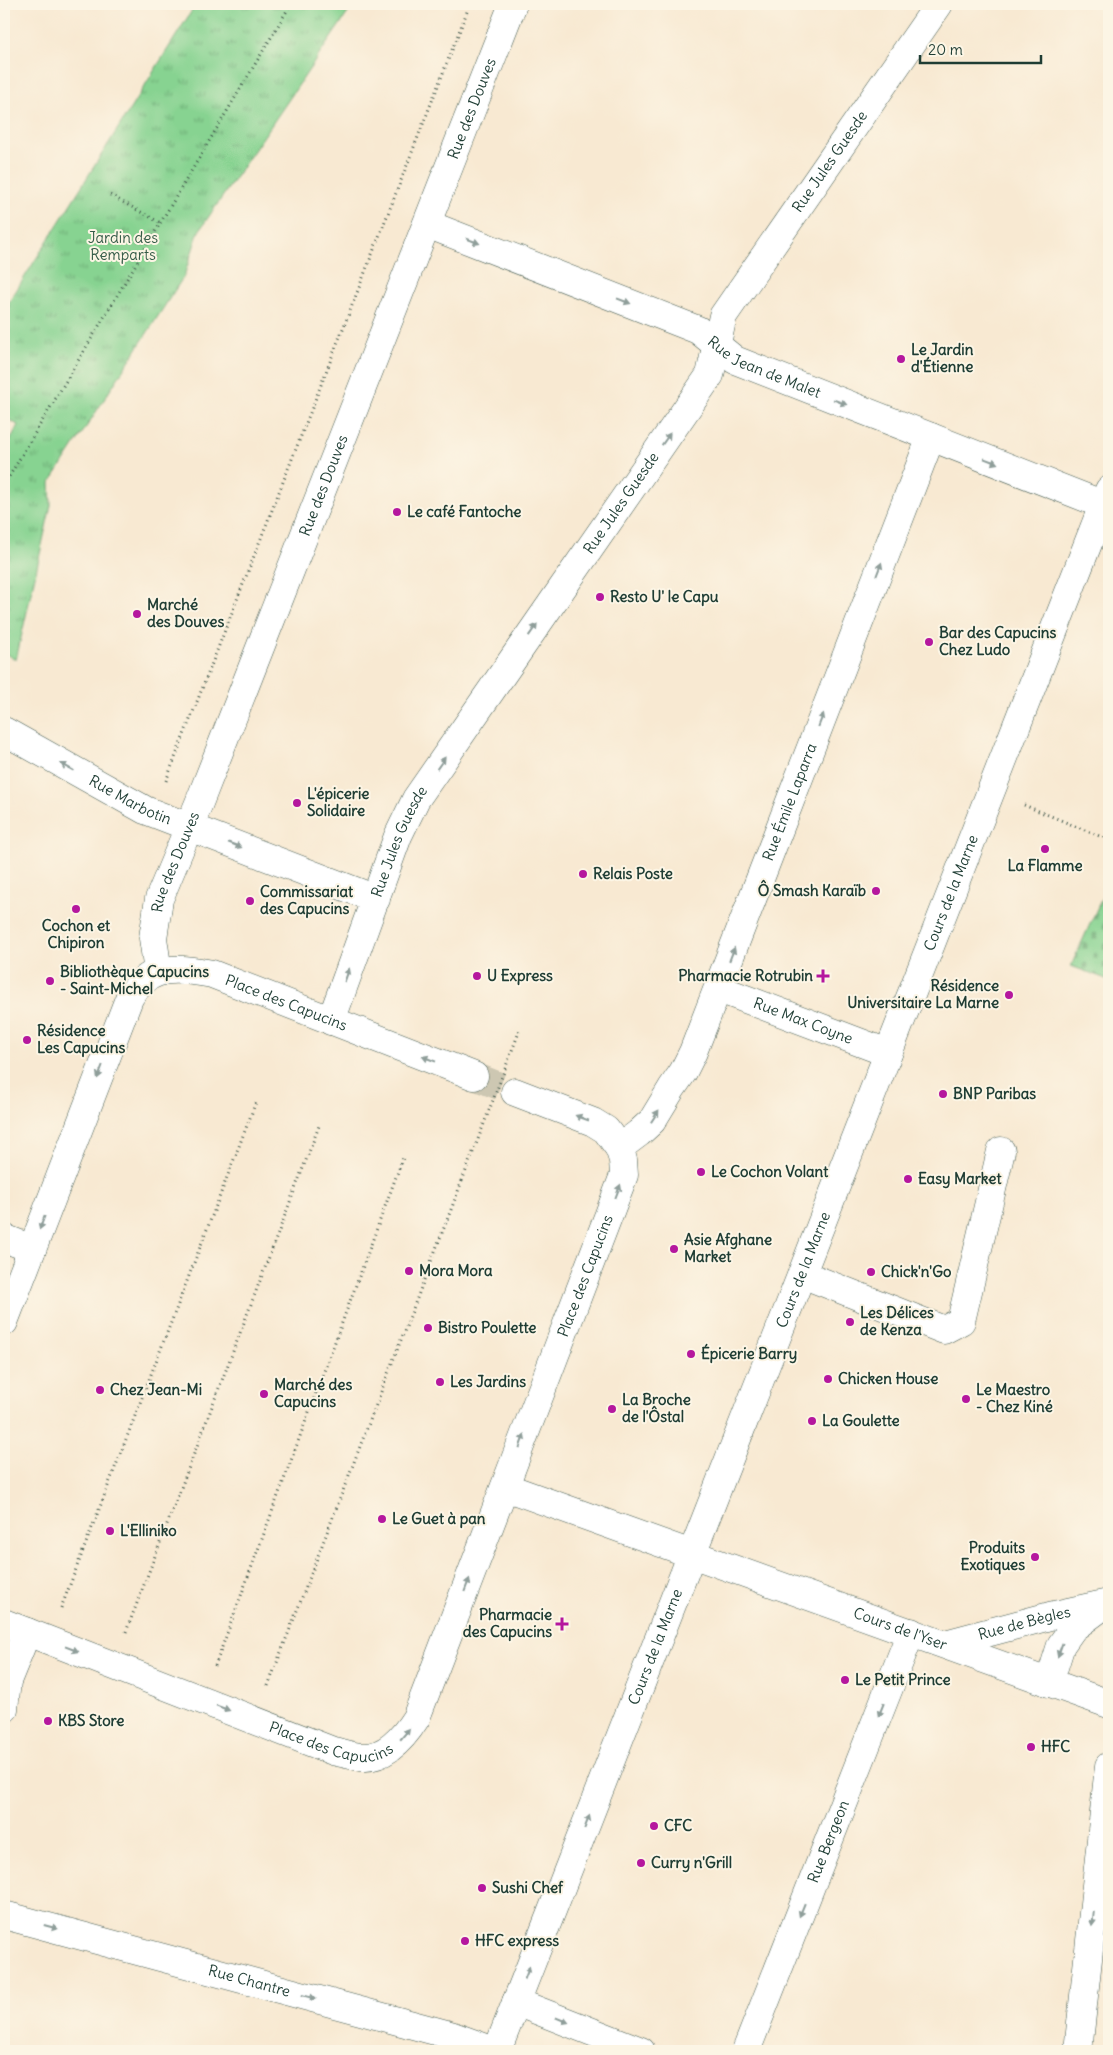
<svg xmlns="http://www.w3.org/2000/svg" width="1113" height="2055" font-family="Delius,sans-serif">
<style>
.grass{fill:url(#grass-tufts);stroke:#538862}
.cemetery{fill:url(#cemetery-stones);stroke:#538862}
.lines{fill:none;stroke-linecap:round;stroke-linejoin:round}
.minor-tunnel{stroke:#cdc7b2;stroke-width:28;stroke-dasharray:28 14;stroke-linecap:butt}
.minor-casing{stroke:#40574c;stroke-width:29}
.major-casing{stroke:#40574c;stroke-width:29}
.path{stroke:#40574c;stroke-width:3;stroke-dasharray:1 4;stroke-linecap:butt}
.minor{stroke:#fff;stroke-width:28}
.major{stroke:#fff;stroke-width:28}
.path-bridge{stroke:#40574c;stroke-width:3;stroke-dasharray:1 4;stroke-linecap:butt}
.oneway{fill:#8f9e9a}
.poi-dot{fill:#b5179e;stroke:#fcf5e5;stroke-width:2}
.labels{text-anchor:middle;stroke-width:4;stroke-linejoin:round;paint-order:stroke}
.street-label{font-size:15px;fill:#1f3d34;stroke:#fcf5e5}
.park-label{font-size:15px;fill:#345b47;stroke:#fcf5e5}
.poi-label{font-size:15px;font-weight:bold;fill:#1f3d34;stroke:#fcf5e5;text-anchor:start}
</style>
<defs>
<pattern id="grass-tufts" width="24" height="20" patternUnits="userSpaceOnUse" patternTransform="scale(1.25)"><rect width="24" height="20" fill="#87d391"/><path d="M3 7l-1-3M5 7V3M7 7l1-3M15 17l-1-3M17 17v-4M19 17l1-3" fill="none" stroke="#6eac77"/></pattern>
<pattern id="cemetery-stones" width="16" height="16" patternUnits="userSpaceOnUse" patternTransform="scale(1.25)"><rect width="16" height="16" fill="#87d391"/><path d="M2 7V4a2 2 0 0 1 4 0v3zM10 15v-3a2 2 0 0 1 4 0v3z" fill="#6eac77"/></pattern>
</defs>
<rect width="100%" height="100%" fill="#fcf5e5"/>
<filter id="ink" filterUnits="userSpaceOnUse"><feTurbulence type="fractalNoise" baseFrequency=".02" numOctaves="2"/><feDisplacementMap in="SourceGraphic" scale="10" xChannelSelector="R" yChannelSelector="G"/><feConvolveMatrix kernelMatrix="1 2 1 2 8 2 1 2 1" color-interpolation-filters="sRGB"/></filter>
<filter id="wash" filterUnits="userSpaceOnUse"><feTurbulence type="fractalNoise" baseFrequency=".0096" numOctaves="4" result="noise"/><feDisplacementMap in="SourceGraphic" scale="20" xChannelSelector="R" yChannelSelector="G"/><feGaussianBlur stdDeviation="1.12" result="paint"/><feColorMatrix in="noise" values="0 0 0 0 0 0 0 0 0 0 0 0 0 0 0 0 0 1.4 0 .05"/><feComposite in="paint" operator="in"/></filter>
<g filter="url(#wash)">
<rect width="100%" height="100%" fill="#f8e9d2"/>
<path class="grass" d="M 196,4 L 354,4 L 199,231 L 184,276 L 50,483 L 51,505 L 16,660 L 4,653 L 4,453 L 18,425 L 4,417 L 4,310 Z"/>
<path class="cemetery" d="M 1109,882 L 1109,980 L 1071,966 Z"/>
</g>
<g filter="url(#ink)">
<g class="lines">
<path class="minor-tunnel" d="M 474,1076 L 515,1092"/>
<g class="minor-casing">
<g id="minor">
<path id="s1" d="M 427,224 L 698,330 L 735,360 L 1104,505"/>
<path id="s2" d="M 4,731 L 145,810 L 376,899"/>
<path id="s3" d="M 158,972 L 153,938 L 159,899 L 199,803 L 513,4"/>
<path id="s4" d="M 719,989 L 888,1053"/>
<path id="s5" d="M 331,1021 L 398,836 L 416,799 L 710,375 L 723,316 L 939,4"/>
<path id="s6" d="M 619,1148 L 639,1133 L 652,1121 L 672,1088 L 683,1072 L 693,1052 L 931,437"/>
<path d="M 4,1238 L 32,1249"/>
<path d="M 802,1274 L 944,1330 L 961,1321 L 1001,1151"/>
<path id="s7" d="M 4,1322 L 130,996 C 134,991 138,985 143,981 C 161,964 190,970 212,974 L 474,1076"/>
<path id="s8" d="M 505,1487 L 1109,1704"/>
<path id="s9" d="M 4,1623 L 333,1751 C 342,1753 352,1756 361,1757 C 386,1759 404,1737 416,1718 L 624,1175 L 623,1160 L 619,1148 L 606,1130 L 593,1122 L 515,1092"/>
<path id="s10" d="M 945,1644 L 1050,1616 L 1109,1603"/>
<path d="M 1049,1683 L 1061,1645 L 1073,1628 L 1100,1608"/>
<path d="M 4,1709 L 7,1681 L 27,1632"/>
<path id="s11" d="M 4,1915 L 450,2035 L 494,2051"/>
<path d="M 516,2002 L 641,2051"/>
<path id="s12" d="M 746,2051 L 911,1632"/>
<path d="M 1078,2051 L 1109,1766"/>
</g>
</g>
<g class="major-casing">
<g id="major">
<path id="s13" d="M 497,2051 L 1109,490"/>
</g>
</g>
<g class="path">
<path d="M 110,195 L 159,222"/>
<path d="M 4,485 L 291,4"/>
<path d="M 166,781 L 470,4"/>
<path d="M 1024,805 L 1109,840"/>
<path d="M 61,1608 L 256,1102"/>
<path d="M 126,1632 L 319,1126"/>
<path d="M 215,1666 L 403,1158"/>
<path d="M 268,1686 L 462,1181"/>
</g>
<use href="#minor" class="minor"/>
<use href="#major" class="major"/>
<path class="path-bridge" d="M 462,1181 L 521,1027"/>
</g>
<defs><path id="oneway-solid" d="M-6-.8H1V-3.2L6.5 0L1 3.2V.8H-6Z" transform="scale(1.25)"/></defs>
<g class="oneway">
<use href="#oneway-solid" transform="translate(473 241) rotate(21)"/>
<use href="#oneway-solid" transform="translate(624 301) rotate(21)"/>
<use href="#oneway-solid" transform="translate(840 402) rotate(21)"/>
<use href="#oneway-solid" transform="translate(666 439) rotate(-55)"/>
<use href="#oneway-solid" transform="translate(991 461) rotate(21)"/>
<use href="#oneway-solid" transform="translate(879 569) rotate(-69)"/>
<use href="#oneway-solid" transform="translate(533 630) rotate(-55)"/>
<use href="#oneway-solid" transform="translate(821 720) rotate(-69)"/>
<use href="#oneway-solid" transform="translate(441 763) rotate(-55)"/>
<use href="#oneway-solid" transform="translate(67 767) rotate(-151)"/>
<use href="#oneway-solid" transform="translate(235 845) rotate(21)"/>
<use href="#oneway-solid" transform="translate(732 954) rotate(-69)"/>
<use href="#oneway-solid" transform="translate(347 975) rotate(-70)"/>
<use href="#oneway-solid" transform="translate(429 1059) rotate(-159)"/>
<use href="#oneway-solid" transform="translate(100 1072) rotate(111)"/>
<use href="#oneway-solid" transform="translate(655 1116) rotate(-57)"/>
<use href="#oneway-solid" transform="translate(582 1118) rotate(-159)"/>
<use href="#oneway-solid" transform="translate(618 1191) rotate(-69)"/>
<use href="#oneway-solid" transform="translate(42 1223) rotate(111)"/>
<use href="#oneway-solid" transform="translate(522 1441) rotate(-70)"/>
<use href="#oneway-solid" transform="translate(467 1585) rotate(-69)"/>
<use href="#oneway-solid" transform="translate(72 1649) rotate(21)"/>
<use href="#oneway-solid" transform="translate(1060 1650) rotate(110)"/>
<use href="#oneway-solid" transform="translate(223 1708) rotate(21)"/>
<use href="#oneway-solid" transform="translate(881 1710) rotate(112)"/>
<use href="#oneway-solid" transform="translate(405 1734) rotate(-50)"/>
<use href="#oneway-solid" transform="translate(587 1822) rotate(-69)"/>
<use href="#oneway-solid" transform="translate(802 1910) rotate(112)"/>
<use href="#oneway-solid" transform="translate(1093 1919) rotate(96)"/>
<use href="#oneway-solid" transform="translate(51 1927) rotate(15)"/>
<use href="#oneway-solid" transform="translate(527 1973) rotate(-69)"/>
<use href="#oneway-solid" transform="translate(309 1997) rotate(15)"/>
<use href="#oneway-solid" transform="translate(562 2020) rotate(22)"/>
</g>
</g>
<g class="poi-dot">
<circle cx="901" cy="359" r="5"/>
<circle cx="397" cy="512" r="5"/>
<circle cx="600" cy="597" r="5"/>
<circle cx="137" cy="614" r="5"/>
<circle cx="929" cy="642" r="5"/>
<circle cx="297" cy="803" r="5"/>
<circle cx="1045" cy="849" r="5"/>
<circle cx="583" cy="874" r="5"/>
<circle cx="876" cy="891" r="5"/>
<circle cx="250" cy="901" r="5"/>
<circle cx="76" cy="909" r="5"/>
<circle cx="477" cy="976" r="5"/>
<path d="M820.5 968.5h5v5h5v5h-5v5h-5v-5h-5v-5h5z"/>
<circle cx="50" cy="981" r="5"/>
<circle cx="1009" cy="995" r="5"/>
<circle cx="27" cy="1040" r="5"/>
<circle cx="943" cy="1094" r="5"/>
<circle cx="701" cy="1172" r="5"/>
<circle cx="908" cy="1179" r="5"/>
<circle cx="674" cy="1249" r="5"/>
<circle cx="409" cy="1271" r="5"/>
<circle cx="871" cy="1272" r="5"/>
<circle cx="850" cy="1322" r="5"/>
<circle cx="428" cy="1328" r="5"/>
<circle cx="691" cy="1354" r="5"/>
<circle cx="828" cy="1379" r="5"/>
<circle cx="440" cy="1382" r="5"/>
<circle cx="100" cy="1390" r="5"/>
<circle cx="264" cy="1394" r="5"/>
<circle cx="966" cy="1399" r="5"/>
<circle cx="612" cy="1409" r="5"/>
<circle cx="812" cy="1421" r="5"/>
<circle cx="382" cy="1519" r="5"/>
<circle cx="110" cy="1531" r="5"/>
<circle cx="1035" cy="1557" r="5"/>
<path d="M559.5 1616.5h5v5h5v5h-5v5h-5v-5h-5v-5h5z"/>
<circle cx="845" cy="1680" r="5"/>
<circle cx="48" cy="1721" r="5"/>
<circle cx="1031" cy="1747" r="5"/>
<circle cx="654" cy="1826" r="5"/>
<circle cx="641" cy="1863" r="5"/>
<circle cx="482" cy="1888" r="5"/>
<circle cx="465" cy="1941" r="5"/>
</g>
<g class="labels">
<g class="street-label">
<text dy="5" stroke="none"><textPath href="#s3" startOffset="924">Rue des Douves</textPath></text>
<text dy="5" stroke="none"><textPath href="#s5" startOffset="1002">Rue Jules Guesde</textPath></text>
<text dy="5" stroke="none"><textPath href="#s1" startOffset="368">Rue Jean de Malet</textPath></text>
<text dy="5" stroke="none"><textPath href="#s3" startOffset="519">Rue des Douves</textPath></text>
<text dy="5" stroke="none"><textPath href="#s5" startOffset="598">Rue Jules Guesde</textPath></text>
<text dy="5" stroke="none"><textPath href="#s2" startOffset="144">Rue Marbotin</textPath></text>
<text dy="5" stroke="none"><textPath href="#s6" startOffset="391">Rue Émile Laparra</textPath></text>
<text dy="5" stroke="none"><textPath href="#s5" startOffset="192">Rue Jules Guesde</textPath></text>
<text dy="5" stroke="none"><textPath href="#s3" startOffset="114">Rue des Douves</textPath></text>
<text dy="5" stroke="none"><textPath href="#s13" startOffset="1244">Cours de la Marne</textPath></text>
<text dy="5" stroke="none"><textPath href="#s7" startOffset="521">Place des Capucins</textPath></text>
<text dy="5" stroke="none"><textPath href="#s4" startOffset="90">Rue Max Coyne</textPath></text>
<text dy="5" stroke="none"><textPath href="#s13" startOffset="839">Cours de la Marne</textPath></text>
<text dy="5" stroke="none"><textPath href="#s9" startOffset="926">Place des Capucins</textPath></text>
<text dy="5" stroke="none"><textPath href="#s10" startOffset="82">Rue de Bègles</textPath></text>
<text dy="5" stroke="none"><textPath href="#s8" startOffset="420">Cours de l'Yser</textPath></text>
<text dy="5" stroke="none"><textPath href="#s13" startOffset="434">Cours de la Marne</textPath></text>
<text dy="5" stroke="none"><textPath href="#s9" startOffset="350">Place des Capucins</textPath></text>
<text dy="5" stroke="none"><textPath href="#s12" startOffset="225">Rue Bergeon</textPath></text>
<text dy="5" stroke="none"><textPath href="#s11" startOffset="254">Rue Chantre</textPath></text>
</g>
<g class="park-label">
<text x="123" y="243">Jardin des<tspan x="123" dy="17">Remparts</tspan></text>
</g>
<g class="poi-label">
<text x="911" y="355">Le Jardin<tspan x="911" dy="17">d'Étienne</tspan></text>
<text x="407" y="517">Le café Fantoche</text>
<text x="610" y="602">Resto U' le Capu</text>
<text x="147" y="610">Marché<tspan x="147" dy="17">des Douves</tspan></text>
<text x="939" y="638">Bar des Capucins<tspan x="939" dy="17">Chez Ludo</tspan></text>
<text x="307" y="799">L'épicerie<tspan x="307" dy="17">Solidaire</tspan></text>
<text x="1045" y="871" text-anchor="middle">La Flamme</text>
<text x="593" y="879">Relais Poste</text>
<text x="866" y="896" text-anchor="end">Ô Smash Karaïb</text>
<text x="260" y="897">Commissariat<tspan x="260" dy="17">des Capucins</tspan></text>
<text x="76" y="931" text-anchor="middle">Cochon et<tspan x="76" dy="17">Chipiron</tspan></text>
<text x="60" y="977">Bibliothèque Capucins<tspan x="60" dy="17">- Saint-Michel</tspan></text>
<text x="487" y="981">U Express</text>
<text x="813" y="981" text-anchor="end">Pharmacie Rotrubin</text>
<text x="999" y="991" text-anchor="end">Résidence<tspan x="999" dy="17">Universitaire La Marne</tspan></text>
<text x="37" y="1036">Résidence<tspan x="37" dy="17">Les Capucins</tspan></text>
<text x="953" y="1099">BNP Paribas</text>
<text x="711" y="1177">Le Cochon Volant</text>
<text x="918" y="1184">Easy Market</text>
<text x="684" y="1245">Asie Afghane<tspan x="684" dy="17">Market</tspan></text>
<text x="419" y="1276">Mora Mora</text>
<text x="881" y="1277">Chick'n'Go</text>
<text x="860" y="1318">Les Délices<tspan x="860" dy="17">de Kenza</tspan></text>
<text x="438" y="1333">Bistro Poulette</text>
<text x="701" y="1359">Épicerie Barry</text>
<text x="838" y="1384">Chicken House</text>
<text x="450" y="1387">Les Jardins</text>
<text x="274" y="1390">Marché des<tspan x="274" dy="17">Capucins</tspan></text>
<text x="110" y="1395">Chez Jean-Mi</text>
<text x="976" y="1395">Le Maestro<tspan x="976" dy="17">- Chez Kiné</tspan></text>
<text x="622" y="1405">La Broche<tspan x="622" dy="17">de l'Ôstal</tspan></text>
<text x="822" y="1426">La Goulette</text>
<text x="392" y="1524">Le Guet à pan</text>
<text x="120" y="1536">L'Elliniko</text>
<text x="1025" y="1553" text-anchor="end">Produits<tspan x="1025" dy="17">Exotiques</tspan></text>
<text x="552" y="1620" text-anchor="end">Pharmacie<tspan x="552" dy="17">des Capucins</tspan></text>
<text x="855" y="1685">Le Petit Prince</text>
<text x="58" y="1726">KBS Store</text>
<text x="1041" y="1752">HFC</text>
<text x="664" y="1831">CFC</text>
<text x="651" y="1868">Curry n'Grill</text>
<text x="492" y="1893">Sushi Chef</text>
<text x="475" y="1946">HFC express</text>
</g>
</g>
<rect width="1113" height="2055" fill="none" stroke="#fcf5e5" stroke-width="20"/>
<path d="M920 55v8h121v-8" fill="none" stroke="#1f3d34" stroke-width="2.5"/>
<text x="928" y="55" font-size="15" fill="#1f3d34" stroke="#fcf5e5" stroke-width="4" paint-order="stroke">20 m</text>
</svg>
